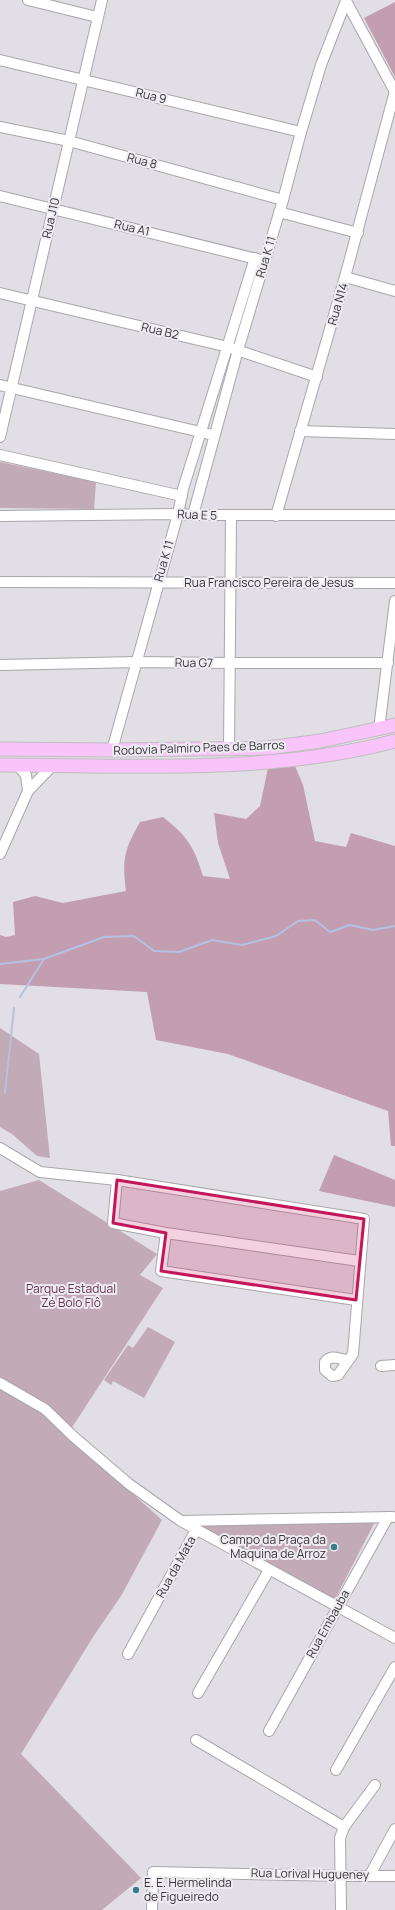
<svg xmlns="http://www.w3.org/2000/svg" width="395" height="1910" font-family="Manrope,sans-serif">
<style>
.green{fill:#c2aab6}
.forest{fill:#c39eb1}
.lines{fill:none;stroke-linecap:round;stroke-linejoin:round}
.stream{stroke:#b4c1e3;stroke-width:2}
.minor-casing{stroke:#a9a6ac;stroke-width:12}
.major-casing{stroke:#bfbebf;stroke-width:15}
.minor{stroke:#fff;stroke-width:10}
.major{stroke:#f9c4f9;stroke-width:13}
.marked{fill:#c2185b;fill-opacity:0.2;stroke:#c2185b;stroke-width:3;stroke-linejoin:round}
.poi-dot{fill:#397e8b;stroke:#efebf2;stroke-width:1.5}
.labels{text-anchor:middle;stroke-width:4;stroke-linejoin:round;paint-order:stroke}
.street-label{font-size:12px;fill:#363538;stroke:#efebf2}
.park-label{font-size:12px;fill:#673551;stroke:#efebf2}
.poi-label{font-size:12px;fill:#363538;stroke:#efebf2;text-anchor:end}
</style>
<rect width="100%" height="100%" fill="#e1dee5"/>
<g class="green">
<path d="M 0,462 L 96,482 L 94,509 L 0,508 Z"/>
<path d="M 0,1028 L 39,1054 L 50,1158 L 37,1156 L 12,1134 L 0,1127 Z"/>
<path d="M 39,1180 L 157,1254 L 140,1275 L 163,1288 L 67,1435 L 162,1520 L 121,1596 L 93,1637 L 21,1754 L 141,1878 L 102,1910 L 0,1910 L 0,1191 Z"/>
<path d="M 148,1327 L 175,1342 L 144,1398 L 113,1381 L 111,1385 L 104,1380 L 128,1345 L 133,1348 Z"/>
<path d="M 377,1518 L 334,1601 L 194,1526 Z"/>
</g>
<g class="forest">
<path d="M 395,2 L 395,77 L 364,18 Z"/>
<path d="M 295,766 L 303,785 L 315,841 L 346,847 L 351,833 L 395,846 L 395,1146 L 391,1146 L 388,1111 L 228,1054 L 156,1040 L 147,992 L 0,984 L 0,935 L 6,937 L 15,935 L 13,902 L 35,896 L 63,903 L 126,891 C 122,859 124,850 140,822 L 163,817 C 187,836 194,846 203,876 L 230,879 L 218,843 L 214,813 L 246,819 L 260,806 L 268,768 Z"/>
<path d="M 334,1155 L 395,1180 L 395,1207 L 319,1191 Z"/>
</g>
<g class="lines">
<g class="stream">
<path d="M 0,964 L 44,959 L 104,937 L 134,936 L 154,951 L 179,952 L 212,940 L 242,945 L 276,936 L 298,921 L 315,920 L 330,932 L 350,925 L 373,930 L 395,926"/>
<path d="M 20,997 L 44,959"/>
<path d="M 5,1093 L 14,1008"/>
</g>
<g class="minor-casing">
<g id="minor">
<path d="M 28,0 L 97,17"/>
<path d="M 346,1 L 395,92"/>
<path d="M 0,60 L 301,132"/>
<path d="M 0,127 L 69,141 L 283,200"/>
<path d="M 0,196 L 261,260"/>
<path d="M 279,212 L 358,233"/>
<path d="M 345,277 L 395,291"/>
<path d="M 0,293 L 228,347 L 317,377"/>
<path d="M 0,385 L 209,434"/>
<path d="M 300,431 L 395,434"/>
<path d="M 0,437 L 102,0"/>
<path d="M 0,455 L 182,496"/>
<path d="M 193,515 L 238,350 L 283,200 L 301,132 L 321,65 L 346,1"/>
<path d="M 0,516 L 178,514 L 193,515 L 395,515"/>
<path d="M 276,516 L 345,277 L 395,91"/>
<path d="M 0,582 L 395,583"/>
<path d="M 0,665 L 137,662 L 229,663 L 388,663"/>
<path d="M 379,729 L 395,601"/>
<path d="M 229,749 L 231,516"/>
<path d="M 112,750 L 178,514 L 183,489 L 255,258"/>
<path d="M 17,765 L 26,775 L 28,791"/>
<path d="M 0,854 L 28,791 L 53,765"/>
<path d="M 0,1148 L 40,1172 L 117,1180 L 364,1219 L 353,1354 L 338,1375 L 332,1376 L 325,1370 L 325,1362 C 332,1353 339,1360 348,1360"/>
<path d="M 117,1180 L 113,1223 L 166,1233 L 359,1261"/>
<path d="M 166,1233 L 161,1271 L 356,1300"/>
<path d="M 381,1366 L 395,1365"/>
<path d="M 0,1383 L 45,1409 L 74,1437 L 129,1484 L 181,1521 L 395,1638"/>
<path d="M 181,1521 L 393,1517"/>
<path d="M 128,1654 L 196,1530"/>
<path d="M 198,1693 L 269,1570"/>
<path d="M 269,1731 L 388,1517"/>
<path d="M 196,1740 L 344,1827"/>
<path d="M 336,1770 L 395,1667"/>
<path d="M 370,1875 L 395,1829"/>
<path d="M 152,1910 L 153,1872 L 342,1876 L 395,1876"/>
<path d="M 341,1910 L 340,1838 L 344,1827 L 375,1785"/>
</g>
</g>
<g class="major-casing">
<g id="major">
<path d="M 0,749 L 112,750 L 268,748 L 320,741 L 395,725"/>
<path d="M 0,765 C 132,765 266,775 395,741"/>
</g>
</g>
<use href="#minor" class="minor"/>
<use href="#major" class="major"/>
</g>
<path class="marked" d="M 117,1180 L 364,1219 L 356,1300 L 161,1271 L 166,1233 L 113,1223 Z"/>
<g class="poi-dot">
<circle cx="334" cy="1547" r="4"/>
<circle cx="136" cy="1890" r="4"/>
</g>
<g class="labels">
<g class="street-label">
<text transform="translate(151 96) rotate(14)" y="4">Rua 9</text>
<text transform="translate(142 161) rotate(15)" y="4">Rua 8</text>
<text transform="translate(51 218) rotate(-77)" y="4">Rua J10</text>
<text transform="translate(132 228) rotate(13)" y="4">Rua A1</text>
<text transform="translate(266 257) rotate(-73)" y="4">Rua K 11</text>
<text transform="translate(338 304) rotate(-74)" y="4">Rua N14</text>
<text transform="translate(160 331) rotate(13)" y="4">Rua B2</text>
<text transform="translate(197 515) rotate(2)" y="4">Rua E 5</text>
<text transform="translate(164 561) rotate(-74)" y="4">Rua K 11</text>
<text x="269" y="587">Rua Francisco Pereira de Jesus</text>
<text transform="translate(194 663) rotate(1)" y="4">Rua G7</text>
<text transform="translate(199 748) rotate(-2)" y="4">Rodovia Palmiro Paes de Barros</text>
<text transform="translate(176 1567) rotate(-61)" y="4">Rua da Mata</text>
<text transform="translate(328 1624) rotate(-61)" y="4">Rua Embauba</text>
<text transform="translate(310 1874) rotate(1)" y="4">Rua Lorival Hugueney</text>
</g>
<g class="park-label">
<text x="71" y="1293">Parque Estadual<tspan x="71" dy="14">Zé Bolo Flô</tspan></text>
</g>
<g class="poi-label">
<text x="326" y="1544">Campo da Praça da<tspan x="326" dy="14">Maquina de Arroz</tspan></text>
<text x="144" y="1887" text-anchor="start">E. E. Hermelinda<tspan x="144" dy="14">de Figueiredo</tspan></text>
</g>
</g>
</svg>
